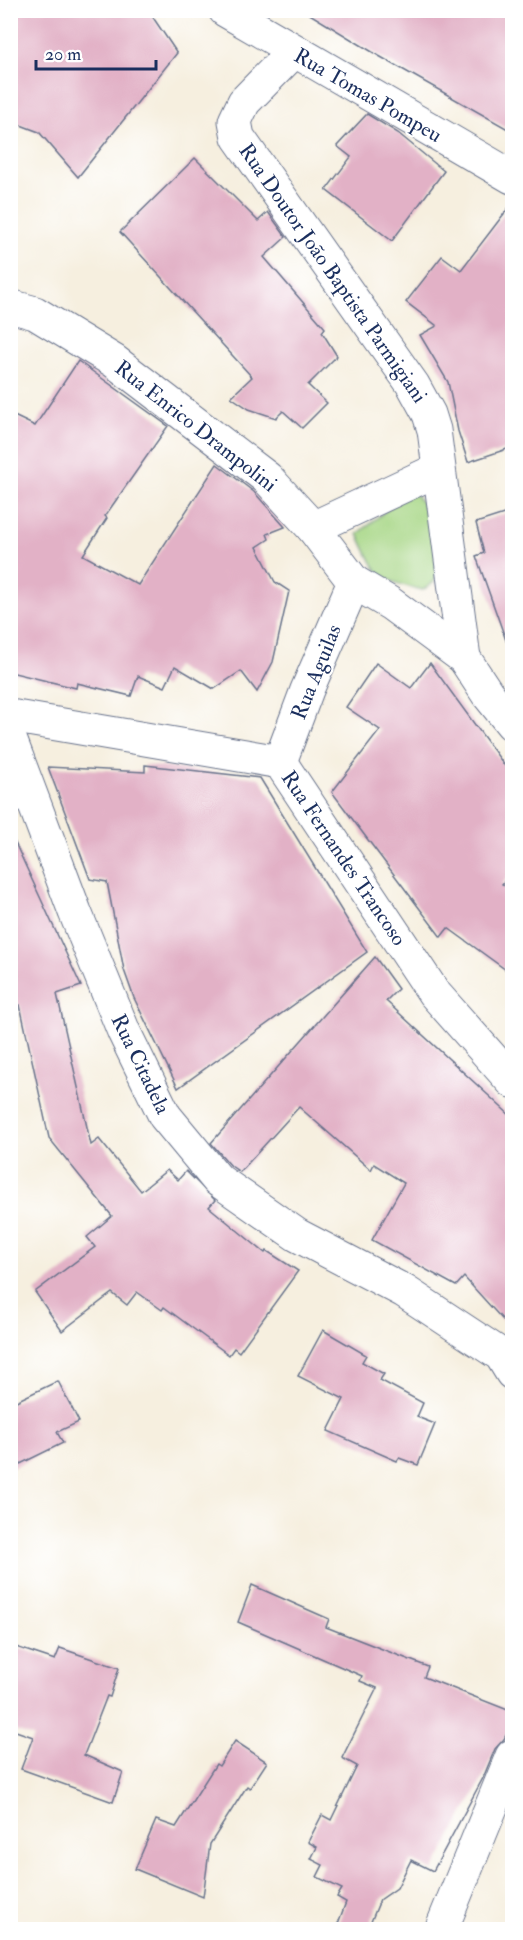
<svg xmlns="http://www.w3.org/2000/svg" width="523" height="1940" font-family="'IM FELL Double Pica',serif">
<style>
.green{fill:#a5d583;stroke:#608270;stroke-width:1.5}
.building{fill:#e2b1c6}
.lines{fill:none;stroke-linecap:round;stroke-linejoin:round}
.street-casing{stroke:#68728b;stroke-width:35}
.street{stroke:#fff;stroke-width:33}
.labels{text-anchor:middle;stroke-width:4.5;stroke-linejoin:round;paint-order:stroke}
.street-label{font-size:21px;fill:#1b2f5e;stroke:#fff}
</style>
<rect width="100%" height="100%" fill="#fff"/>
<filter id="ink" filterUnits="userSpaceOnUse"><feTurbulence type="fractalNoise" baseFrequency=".0167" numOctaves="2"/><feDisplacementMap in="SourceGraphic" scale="12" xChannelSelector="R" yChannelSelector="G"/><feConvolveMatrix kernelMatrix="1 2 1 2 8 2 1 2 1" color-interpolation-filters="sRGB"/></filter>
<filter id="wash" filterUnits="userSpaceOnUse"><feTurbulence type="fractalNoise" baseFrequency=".008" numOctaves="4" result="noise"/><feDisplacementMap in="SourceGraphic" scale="24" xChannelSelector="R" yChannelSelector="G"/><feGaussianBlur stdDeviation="1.35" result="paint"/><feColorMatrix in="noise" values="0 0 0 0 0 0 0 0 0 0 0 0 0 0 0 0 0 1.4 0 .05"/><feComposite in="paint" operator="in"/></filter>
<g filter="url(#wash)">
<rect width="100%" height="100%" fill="#f6efdf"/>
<path class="green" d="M 412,488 L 429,515 L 444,558 L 434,582 L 423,590 C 375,579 379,577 358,534 Z"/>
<g id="blocks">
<g class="building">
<path d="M 10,10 L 148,10 L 177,53 L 78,177 L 39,132 L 10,121 Z"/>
<path d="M 303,10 L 513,10 L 513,132 L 379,56 Z"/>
<path d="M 367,114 L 398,133 L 444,171 L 392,241 L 326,190 L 351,157 L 337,146 Z"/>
<path d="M 195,158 L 258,221 L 268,212 L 286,237 L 264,257 L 325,328 L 322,332 L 337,356 L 308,385 L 327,403 L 302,428 L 283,411 L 276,418 L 249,409 L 231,397 L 252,377 L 120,232 Z"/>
<path d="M 513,202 L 513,447 L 468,462 L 458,431 L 448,382 L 420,335 L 437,326 L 406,302 L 442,256 L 461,270 Z"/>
<path d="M 78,361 L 168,426 L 105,516 L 107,518 L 83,555 L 138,585 L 217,464 L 254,492 L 285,527 L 267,534 L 269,539 L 257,547 L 275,582 L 289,591 L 273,662 L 257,692 L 241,671 L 214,689 L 175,666 L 165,687 L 138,676 L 131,696 L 77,683 L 76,688 L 10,672 L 10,414 L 35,426 Z"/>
<path d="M 513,511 L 513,646 L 508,646 L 476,556 L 484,553 L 476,523 Z"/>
<path d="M 376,663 L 411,688 L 430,663 L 513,777 L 513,872 L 502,884 L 513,892 L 513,975 L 448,928 L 441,937 L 332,792 L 380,730 L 346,707 Z"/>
<path d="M 145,765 L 260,778 L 367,952 L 178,1088 L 134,998 L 124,970 L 107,882 L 90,879 L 48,767 L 145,772 Z"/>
<path d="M 10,832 L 81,986 L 57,994 L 91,1145 L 99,1139 L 141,1191 L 167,1170 L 178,1180 L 186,1171 L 215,1200 L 209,1207 L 265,1253 L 267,1251 L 298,1271 L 239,1352 L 234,1348 L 229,1355 L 164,1307 L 162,1310 L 137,1292 L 127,1305 L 112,1293 L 62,1331 L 35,1292 L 95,1247 L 87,1237 L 112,1216 L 49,1138 L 20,1005 L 10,1008 Z"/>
<path d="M 375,957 L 398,989 L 386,1001 L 513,1118 L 513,1331 L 464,1277 L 456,1286 L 372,1240 L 404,1183 L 374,1164 L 371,1170 L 299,1107 L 240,1172 L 231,1166 L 211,1143 Z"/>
<path d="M 323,1330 L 366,1355 L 362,1362 L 384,1374 L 380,1380 L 423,1403 L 417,1417 L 435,1424 L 418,1465 L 399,1458 L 397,1461 L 328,1431 L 344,1399 L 298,1376 Z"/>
<path d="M 58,1381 L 79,1422 L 57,1432 L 63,1443 L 10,1469 L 10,1404 Z"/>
<path d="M 252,1585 L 329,1619 L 326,1627 L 428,1667 L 424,1677 L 513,1712 L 513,1721 L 504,1739 L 495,1749 L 483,1778 L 433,1871 L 411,1860 L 397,1888 L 380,1900 L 368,1929 L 336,1929 L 346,1902 L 337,1897 L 342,1889 L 317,1877 L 323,1865 L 311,1859 L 317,1847 L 308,1842 L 322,1815 L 331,1820 L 357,1766 L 342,1758 L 377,1688 L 360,1681 L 362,1676 L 238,1622 Z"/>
<path d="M 10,1645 L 55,1660 L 60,1648 L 119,1668 L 110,1697 L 107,1696 L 84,1755 L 123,1772 L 113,1802 L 21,1769 L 33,1737 L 10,1729 Z"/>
<path d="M 235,1741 L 267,1762 L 250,1788 L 247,1786 L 210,1844 L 203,1897 L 135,1869 L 156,1820 L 176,1827 L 216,1764 L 219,1766 Z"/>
</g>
</g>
</g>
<g filter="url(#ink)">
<use href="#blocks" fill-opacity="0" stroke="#68728b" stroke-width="1.5"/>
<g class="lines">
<g class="street-casing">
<g id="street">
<path d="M 225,10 L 512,177"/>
<path d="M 293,52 L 244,102 L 235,121 L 238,137 L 413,385 L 429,414 L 434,430 L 464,658"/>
<path d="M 10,306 L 35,313 L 114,361 L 267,478 L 313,528 L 354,582 L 391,604 L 464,658 L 487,693 L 512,724"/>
<path d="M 313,528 L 437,470"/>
<path d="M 10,716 L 280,762 L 434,993 L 512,1081"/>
<path d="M 10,739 L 75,912 L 124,1032 L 165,1116 L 218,1180 L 297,1235 L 404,1291 L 501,1355 L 512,1373"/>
<path d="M 280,762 L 307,690 L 354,582"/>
<path d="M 441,1930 L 512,1756"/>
</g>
</g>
<use href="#street" class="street"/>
</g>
</g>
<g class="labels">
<g class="street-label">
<text transform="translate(368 95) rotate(30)" y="7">Rua Tomas Pompeu</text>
<text transform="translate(333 273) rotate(55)" y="7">Rua Doutor João Baptista Parmigiani</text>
<text transform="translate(196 426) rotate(38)" y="7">Rua Enrico Drampolini</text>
<text transform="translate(316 672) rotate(-68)" y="7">Rua Aguilas</text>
<text transform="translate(344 858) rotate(56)" y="7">Rua Fernandes Trancoso</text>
<text transform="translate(141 1064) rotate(64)" y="7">Rua Citadela</text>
</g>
</g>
<rect width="523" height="1940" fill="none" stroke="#fff" stroke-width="36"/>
<path d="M36 60v9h120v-9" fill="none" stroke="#1b2f5e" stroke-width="3"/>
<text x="45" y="60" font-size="18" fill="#1b2f5e" stroke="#ffffff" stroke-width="4.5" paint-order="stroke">20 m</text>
</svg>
